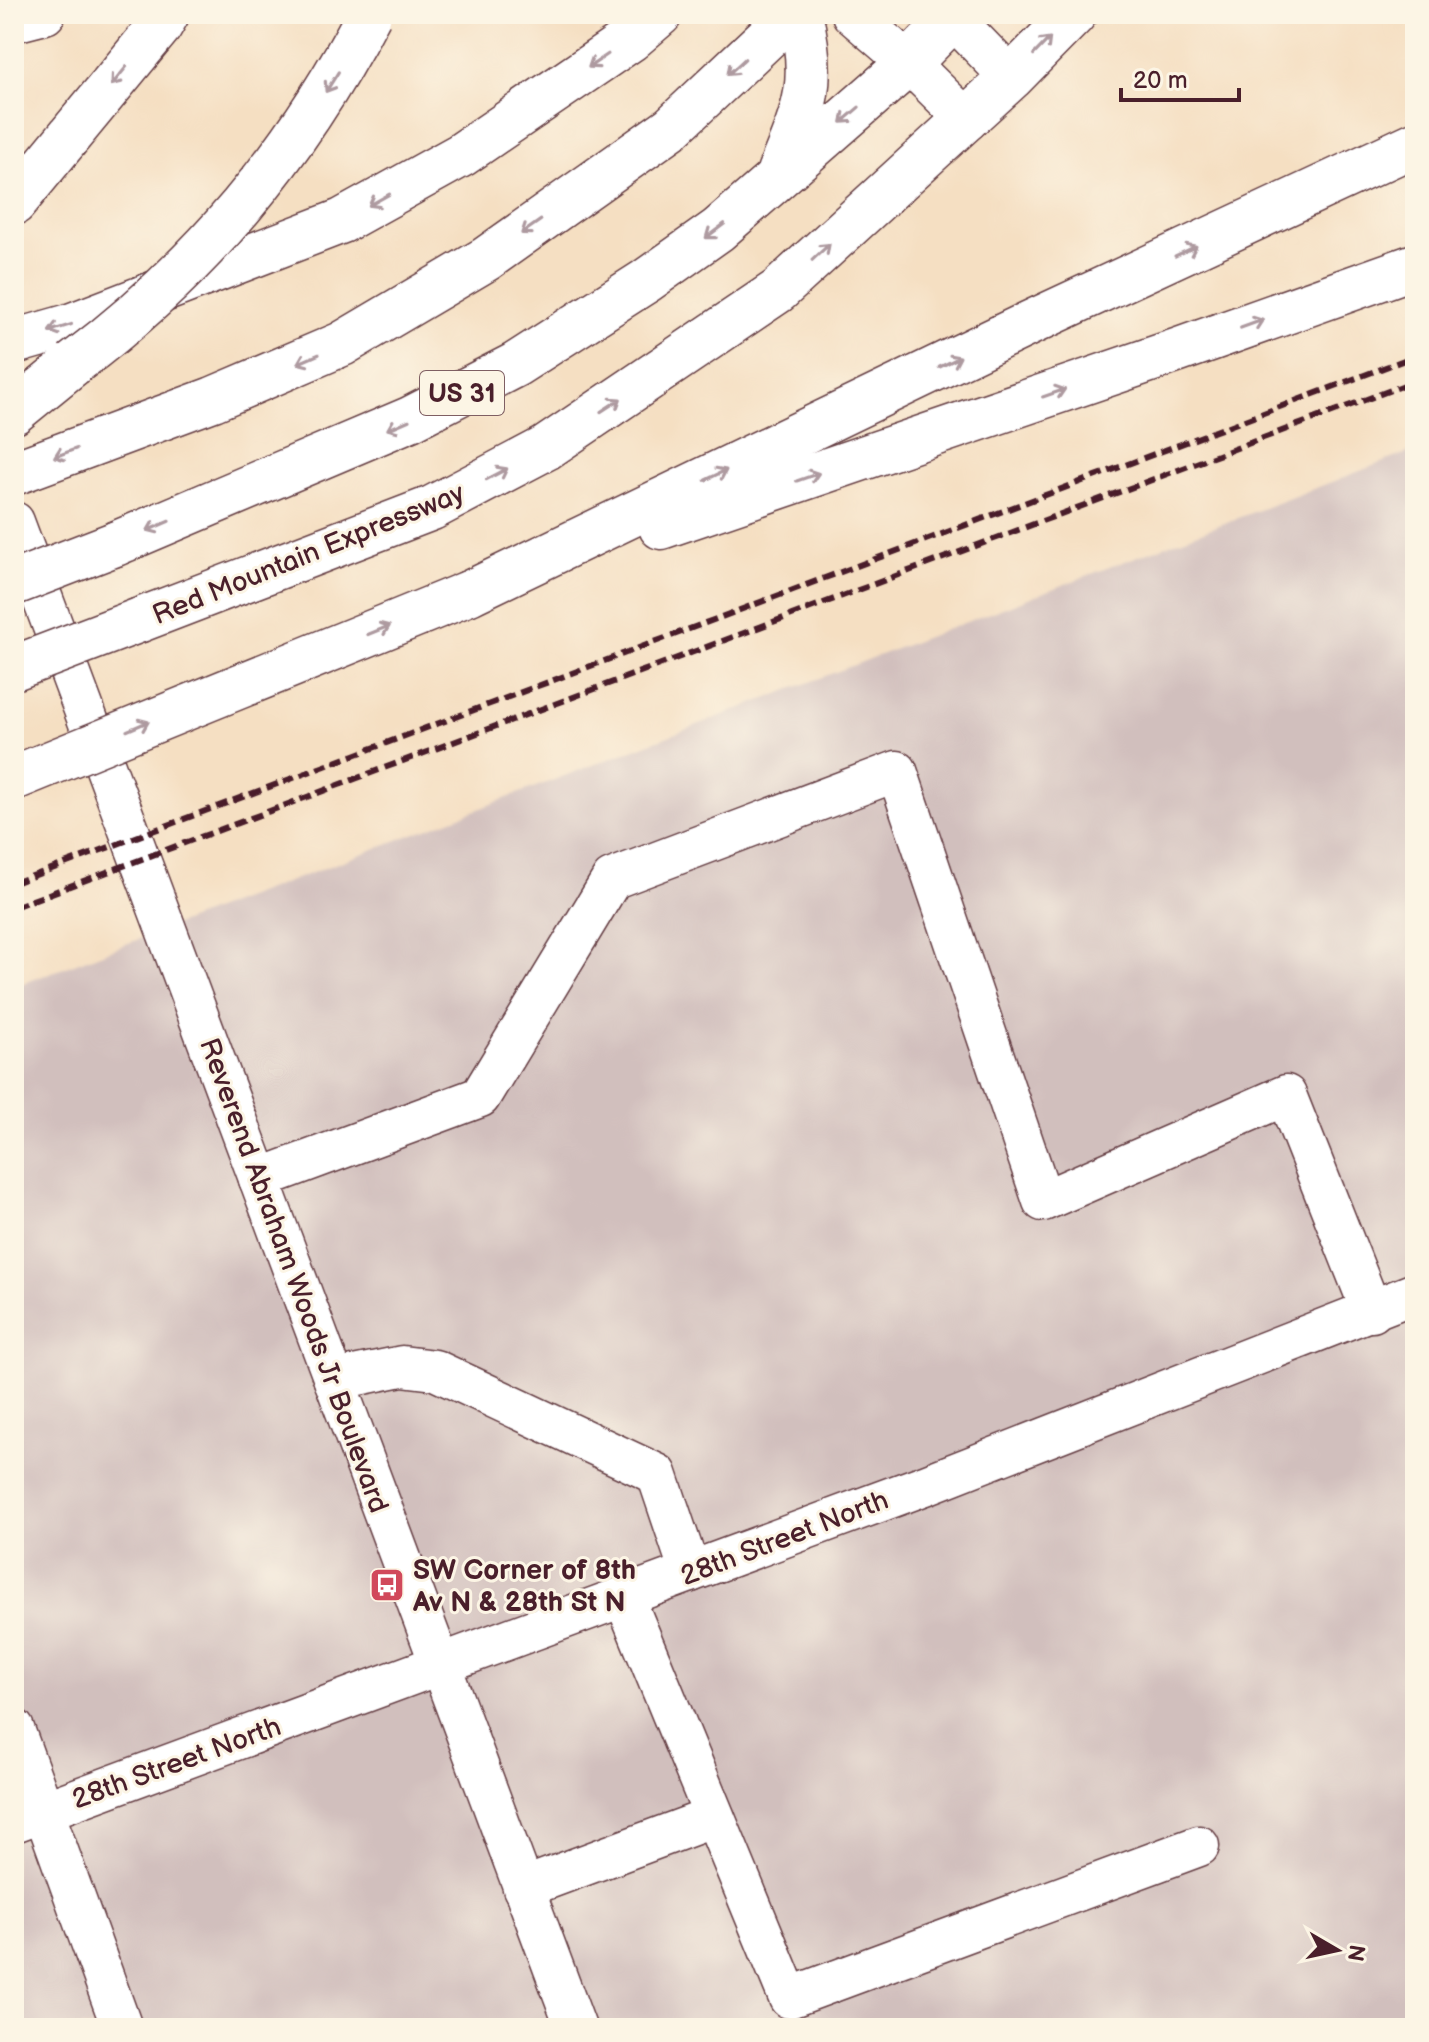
<svg xmlns="http://www.w3.org/2000/svg" width="1429" height="2042" font-family="'Balsamiq Sans',sans-serif">
<style>
.industrial{fill:#d1bfbd}
.lines{fill:none;stroke-linecap:round;stroke-linejoin:round}
.minor-casing{stroke:#643c42;stroke-width:43}
.major-casing{stroke:#643c42;stroke-width:47}
.highway-casing{stroke:#643c42;stroke-width:47}
.minor{stroke:#fff;stroke-width:40}
.major{stroke:#fff;stroke-width:44}
.highway{stroke:#fff;stroke-width:44}
.rail{stroke:#4a1f2b;stroke-width:6;stroke-dasharray:12 6;stroke-linecap:butt}
.highway-bridge-casing{stroke:#643c42;stroke-width:47;stroke-linecap:butt}
.highway-bridge{stroke:#fff;stroke-width:44}
.oneway{stroke:#ae9aa0}
.labels{text-anchor:middle;stroke-width:6;stroke-linejoin:round;paint-order:stroke}
.shield{fill:#fcf5e5;stroke:#7f5f63;stroke-width:2}
.shield-label{font-size:26px;font-weight:bold;fill:#4a1f2b}
.street-label{font-size:28px;fill:#4a1f2b;stroke:#fcf5e5}
.poi-label{font-size:28px;font-weight:bold;fill:#4a1f2b;stroke:#fcf5e5;text-anchor:start}
</style>
<rect width="100%" height="100%" fill="#fcf5e5"/>
<filter id="ink" filterUnits="userSpaceOnUse"><feTurbulence type="fractalNoise" baseFrequency=".0125" numOctaves="2"/><feDisplacementMap in="SourceGraphic" scale="16" xChannelSelector="R" yChannelSelector="G"/><feConvolveMatrix kernelMatrix="1 2 1 2 8 2 1 2 1" color-interpolation-filters="sRGB"/></filter>
<filter id="wash" filterUnits="userSpaceOnUse"><feTurbulence type="fractalNoise" baseFrequency=".006" numOctaves="4" result="noise"/><feDisplacementMap in="SourceGraphic" scale="32" xChannelSelector="R" yChannelSelector="G"/><feGaussianBlur stdDeviation="1.8" result="paint"/><feColorMatrix in="noise" values="0 0 0 0 0 0 0 0 0 0 0 0 0 0 0 0 0 1.4 0 .05"/><feComposite in="paint" operator="in"/></filter>
<g filter="url(#wash)">
<rect width="100%" height="100%" fill="#f5dfc2"/>
<path class="industrial" d="M 1415,450 L 1415,2028 L 14,2028 L 14,987 Z"/>
</g>
<g filter="url(#ink)">
<g class="lines">
<g class="minor-casing">
<g id="minor">
<path d="M 852,14 L 909,63 L 966,119"/>
<path d="M 949,14 L 1011,78"/>
<path d="M 14,22 L 45,14"/>
<path d="M 14,522 L 576,2028"/>
<path d="M 259,1179 L 480,1097 L 612,879 L 897,771 L 1043,1201 L 1286,1095 L 1372,1312"/>
<path d="M 334,1380 L 402,1366 L 435,1370 L 657,1474 L 690,1572"/>
<path d="M 624,1597 L 789,1998 L 1199,1846"/>
<path d="M 14,1729 L 122,2028"/>
<path d="M 14,1822 L 925,1485 L 1415,1293"/>
<path d="M 523,1888 L 714,1817"/>
</g>
</g>
<g class="major-casing">
<g id="major">
<path d="M 909,63 L 957,14"/>
<path d="M 966,119 L 1011,78 L 1074,14"/>
</g>
</g>
<g class="highway-casing">
<g id="highway">
<path d="M 779,172 C 805,109 817,83 800,14"/>
<path d="M 14,203 L 160,26 L 167,14"/>
<path d="M 14,342 L 70,326 L 342,221 L 461,155 L 631,39 L 660,14"/>
<path d="M 14,412 L 73,364"/>
<path d="M 14,473 L 213,399 L 342,344 L 486,259 L 671,128 L 792,14"/>
<path d="M 661,527 L 1179,350 L 1415,266"/>
<path d="M 115,544 L 410,419 L 515,365 L 646,281 L 718,230 L 909,63"/>
<path d="M 469,593 L 1030,323 L 1415,144"/>
<path d="M 140,620 L 432,508 L 546,448 L 778,291 L 966,119"/>
</g>
</g>
<use href="#minor" class="minor"/>
<use href="#major" class="major"/>
<use href="#highway" class="highway"/>
<g class="rail">
<path d="M 14,883 L 1415,356"/>
<path d="M 14,907 L 1415,381"/>
</g>
<g class="highway-bridge-casing">
<g id="highway-bridge">
<path d="M 73,364 C 200,269 296,155 369,14"/>
<path d="M 14,583 L 115,544"/>
<path d="M 14,668 L 140,620"/>
<path d="M 14,778 L 469,593"/>
</g>
</g>
<use href="#highway-bridge" class="highway-bridge"/>
</g>
<defs><path id="oneway-shaft" d="M-6 0H5M1.5-3L5.5 0L1.5 3" fill="none" stroke-width="1.6" stroke-linecap="round" stroke-linejoin="round" transform="scale(2)"/></defs>
<g class="oneway">
<use href="#oneway-shaft" transform="translate(1042 46) rotate(-46)"/>
<use href="#oneway-shaft" transform="translate(598 61) rotate(146)"/>
<use href="#oneway-shaft" transform="translate(736 67) rotate(137)"/>
<use href="#oneway-shaft" transform="translate(119 76) rotate(129)"/>
<use href="#oneway-shaft" transform="translate(332 82) rotate(122)"/>
<use href="#oneway-shaft" transform="translate(850 115) rotate(139)"/>
<use href="#oneway-shaft" transform="translate(379 200) rotate(151)"/>
<use href="#oneway-shaft" transform="translate(531 227) rotate(145)"/>
<use href="#oneway-shaft" transform="translate(715 231) rotate(143)"/>
<use href="#oneway-shaft" transform="translate(1186 251) rotate(-25)"/>
<use href="#oneway-shaft" transform="translate(821 252) rotate(-43)"/>
<use href="#oneway-shaft" transform="translate(1252 324) rotate(-20)"/>
<use href="#oneway-shaft" transform="translate(60 328) rotate(163)"/>
<use href="#oneway-shaft" transform="translate(308 359) rotate(157)"/>
<use href="#oneway-shaft" transform="translate(950 362) rotate(-26)"/>
<use href="#oneway-shaft" transform="translate(1054 393) rotate(-19)"/>
<use href="#oneway-shaft" transform="translate(611 405) rotate(-33)"/>
<use href="#oneway-shaft" transform="translate(398 425) rotate(157)"/>
<use href="#oneway-shaft" transform="translate(65 453) rotate(159)"/>
<use href="#oneway-shaft" transform="translate(497 474) rotate(-28)"/>
<use href="#oneway-shaft" transform="translate(716 475) rotate(-26)"/>
<use href="#oneway-shaft" transform="translate(808 477) rotate(-19)"/>
<use href="#oneway-shaft" transform="translate(158 526) rotate(157)"/>
<use href="#oneway-shaft" transform="translate(379 630) rotate(-22)"/>
<use href="#oneway-shaft" transform="translate(138 726) rotate(-23)"/>
</g>
</g>
<defs>
<g id="bus-square" transform="scale(1.8)"><rect x="-9" y="-9" width="18" height="18" rx="4" fill="#d1495b" stroke="#fcf5e5"/><path d="M-5-6H5V4H4V6H2V4H-2V6H-4V4H-5ZM-3.5-4V0h7V-4ZM-3.5 1.2v1.5H-2V1.2ZM2 1.2v1.5H3.5V1.2Z" fill="#fff"/></g>
</defs>
<g fill-rule="evenodd">
<use href="#bus-square" x="387" y="1585"/>
</g>
<g class="labels">
<rect class="shield" x="420" y="371" width="84" height="44" rx="6"/>
<g class="shield-label">
<text x="462" y="402">US 31</text>
</g>
<g class="street-label">
<text transform="translate(308 553) rotate(-22)" y="10">Red Mountain Expressway</text>
<text transform="translate(295 1275) rotate(70)" y="10">Reverend Abraham Woods Jr Boulevard</text>
<text transform="translate(784 1537) rotate(-21)" y="10">28th Street North</text>
<text transform="translate(176 1762) rotate(-20)" y="10">28th Street North</text>
</g>
<g class="poi-label">
<text x="413" y="1579">SW Corner of 8th<tspan x="413" dy="32">Av N &amp; 28th St N</tspan></text>
</g>
</g>
<rect width="1429" height="2042" fill="none" stroke="#fcf5e5" stroke-width="48"/>
<g transform="translate(1337 1950) rotate(99)" stroke="#fcf5e5" stroke-width="6" paint-order="stroke">
<path d="M0-6L14 30L0 20L-14 30Z" fill="#4a1f2b"/>
<text y="-12" font-size="22" font-weight="bold" text-anchor="middle" fill="#4a1f2b">N</text>
</g>
<path d="M1121 88v12h118v-12" fill="none" stroke="#4a1f2b" stroke-width="4"/>
<text x="1133" y="88" font-size="24" fill="#4a1f2b" stroke="#fcf5e5" stroke-width="6" paint-order="stroke">20 m</text>
</svg>
